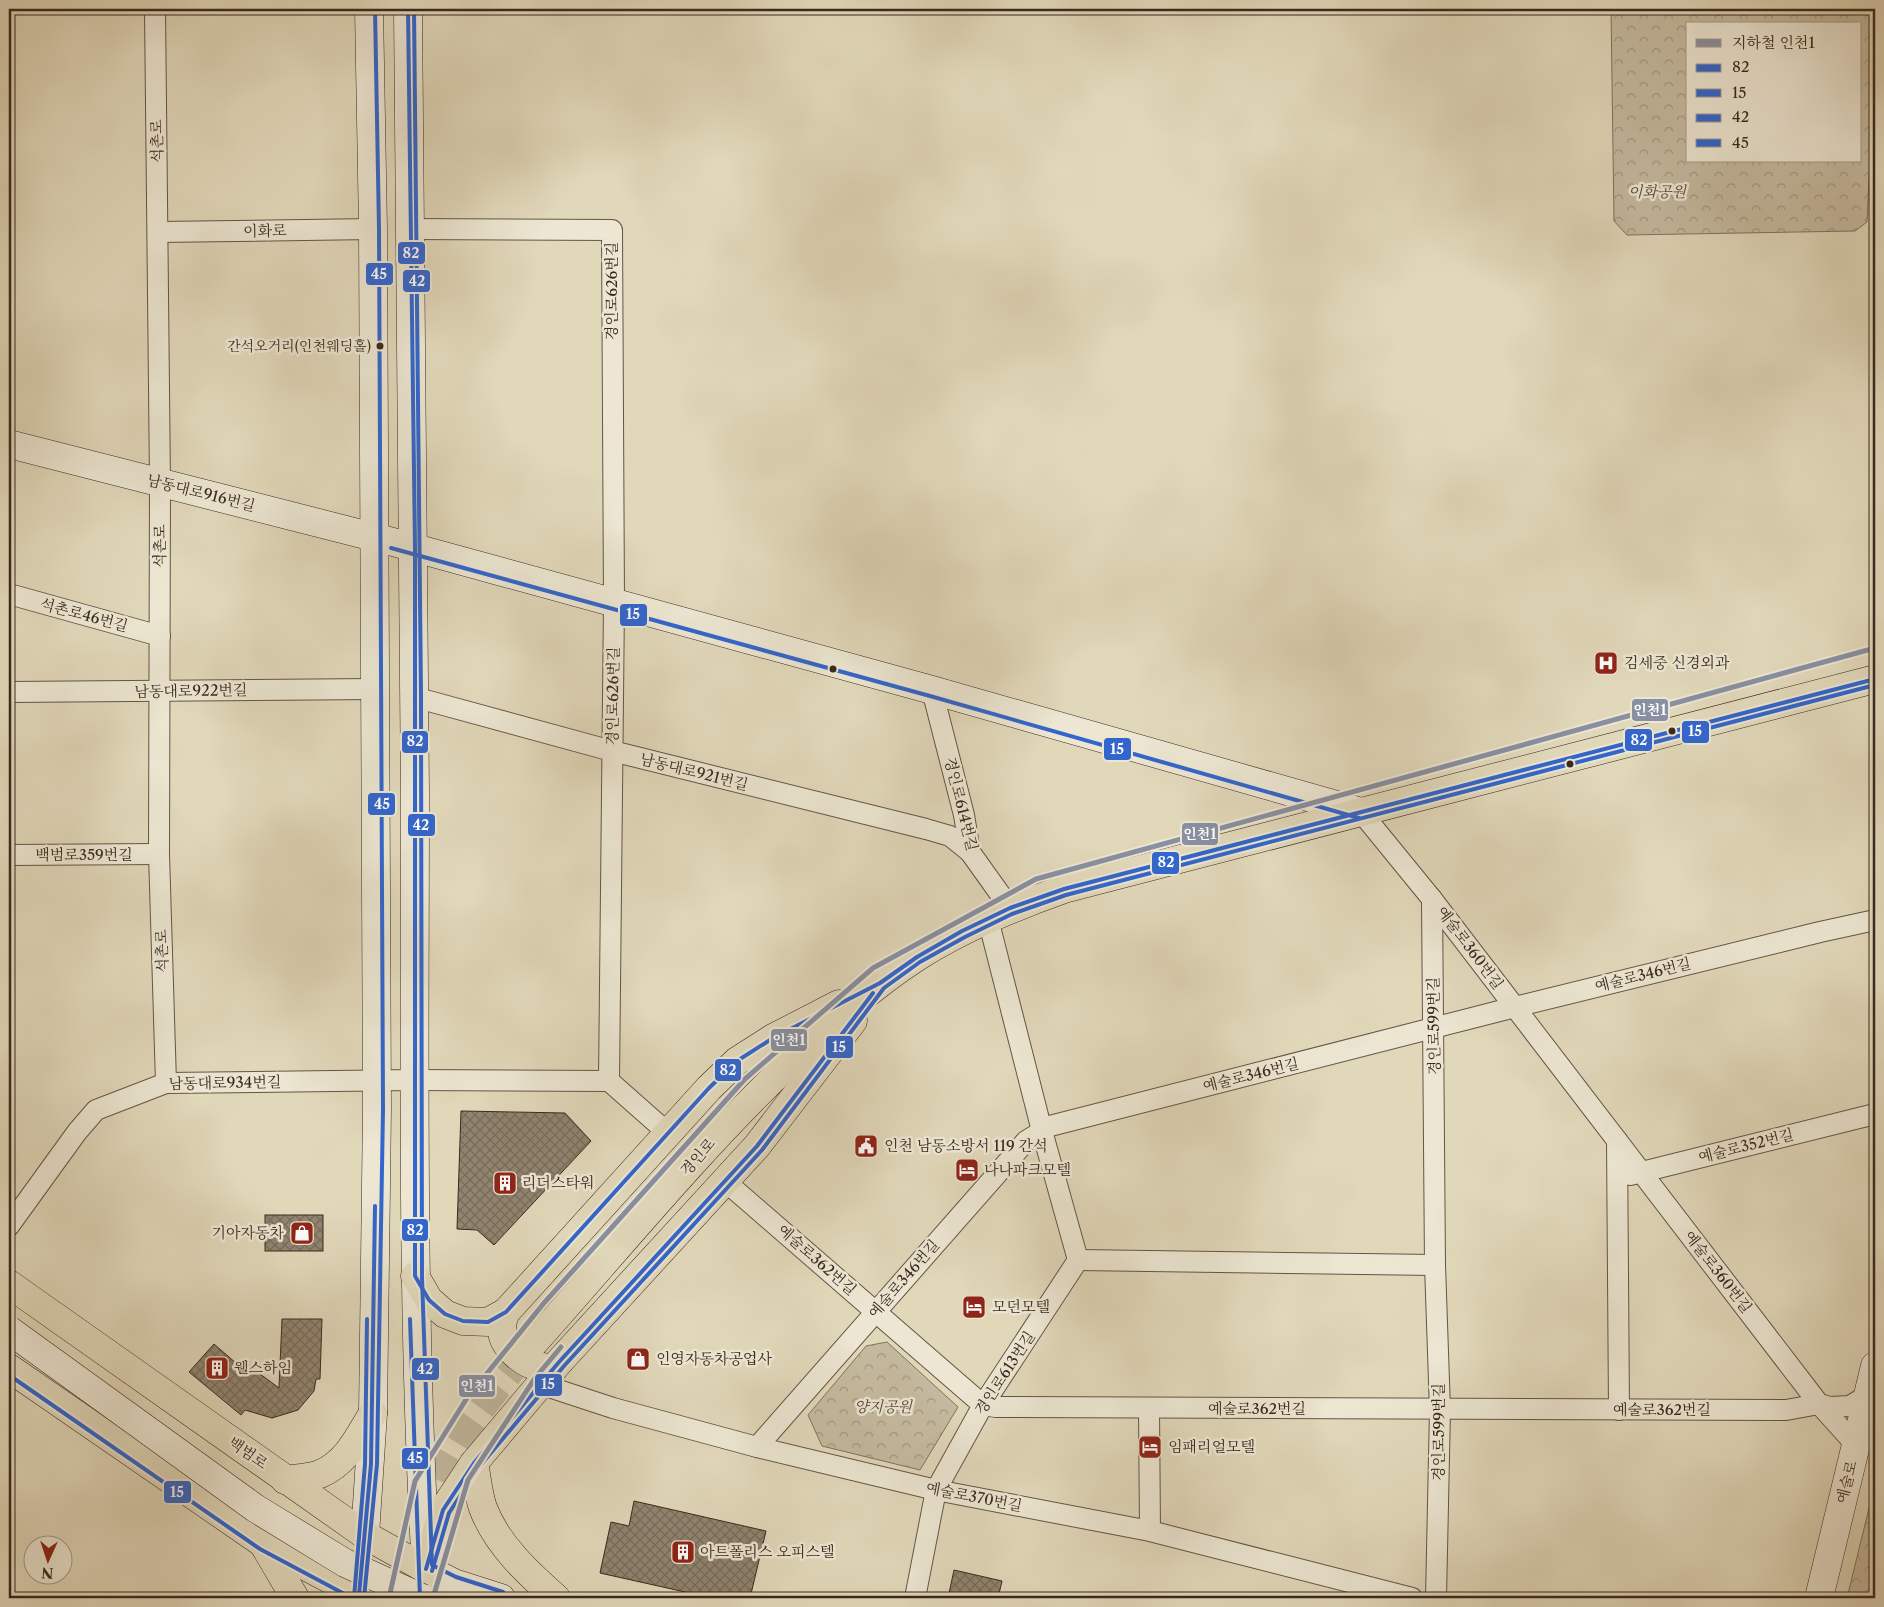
<svg xmlns="http://www.w3.org/2000/svg" width="1884" height="1607" font-family="'Libre Caslon Text','Noto Serif KR',serif">
<style>
.park{fill:url(#park-crowns);stroke:#807260;fill-rule:evenodd}
.building{fill:url(#building-cross-hatch);stroke:#3a291f}
.lines{fill:none;stroke-linecap:round;stroke-linejoin:round}
.primary-tunnel{stroke:#c0b59b;stroke-width:28;stroke-dasharray:28 14;stroke-linecap:butt}
.street-casing{stroke:#645546;stroke-width:22}
.secondary-casing{stroke:#3a291f;stroke-width:29}
.primary-casing{stroke:#3a291f;stroke-width:29}
.street{stroke:#ece6d2;stroke-width:20}
.secondary{stroke:#ece6d2;stroke-width:28}
.primary{stroke:#e1d8ba;stroke-width:28}
.secondary-bridge-casing{stroke:#3a291f;stroke-width:29;stroke-linecap:butt}
.secondary-bridge{stroke:#ece6d2;stroke-width:28}
.bus-1-casing{stroke:#ece6d2;stroke-width:8}
.bus-2-casing{stroke:#ece6d2;stroke-width:8}
.bus-3-casing{stroke:#ece6d2;stroke-width:8}
.bus-4-casing{stroke:#ece6d2;stroke-width:8}
.bus-1{stroke:#36c;stroke-width:4}
.bus-2{stroke:#36c;stroke-width:4}
.bus-3{stroke:#36c;stroke-width:4}
.bus-4{stroke:#36c;stroke-width:4}
.metro-1-casing{stroke:#ece6d2;stroke-width:9}
.metro-1{stroke:#8990a1;stroke-width:5}
.bus-dot{fill:#3a291f;stroke:#ece6d2;stroke-width:2}
.labels{text-anchor:middle;stroke-width:5;stroke-linejoin:round;paint-order:stroke}
.bus-label{font-size:14px;fill:#3a291f;stroke:#ece6d2;text-anchor:end}
.street-label{font-size:15px;fill:#3a291f;stroke:#ece6d2}
.park-label{font-size:15px;font-style:italic;fill:#564639;stroke:#ece6d2}
.poi-label{font-size:15px;fill:#3a291f;stroke:#ece6d2;text-anchor:start}
.line-badge{stroke:#ece6d2;stroke-width:2}
.badge-label{font-size:14px;text-anchor:middle;font-weight:bold;fill:#fff}
</style>
<defs>
<pattern id="park-crowns" width="20" height="18" patternUnits="userSpaceOnUse" patternTransform="scale(1.25)"><rect width="20" height="18" fill="#c5baa0"/><path d="M2 6a3 3 0 1 1 6 0M12 15a3 3 0 1 1 6 0" fill="none" stroke="#a19782"/></pattern>
<pattern id="building-cross-hatch" width="8" height="8" patternUnits="userSpaceOnUse" patternTransform="scale(1.25)"><rect width="8" height="8" fill="#918470"/><path d="M0 0l8 8M0 8l8-8" fill="none" stroke="#776c5b"/></pattern>
</defs>
<rect width="100%" height="100%" fill="#e1d8ba"/>
<filter id="stains"><feTurbulence type="fractalNoise" baseFrequency=".004" numOctaves="4"/><feColorMatrix values="0 0 0 0 .2 0 0 0 0 .09 0 0 0 0 .02 0 0 0 .5 -.17"/></filter>
<radialGradient id="worn" r=".72"><stop offset=".6" stop-color="#630" stop-opacity="0"/><stop offset="1" stop-color="#630" stop-opacity=".3"/></radialGradient>
<g class="park">
<path d="M 1611,9 L 1875,9 L 1875,59 L 1867,222 L 1855,231 L 1627,235 L 1614,221 ZM 1688,24 L 1860,24 L 1860,161 L 1688,161 Z"/>
<path d="M 887,1342 L 958,1407 L 920,1470 L 822,1446 L 808,1415 L 866,1346 Z"/>
<path d="M 1875,1484 L 1875,1598 L 1847,1598 Z"/>
</g>
<g class="building">
<path d="M 461,1111 L 565,1113 L 591,1141 L 494,1245 L 477,1230 L 457,1229 Z"/>
<rect x="265" y="1215" width="58" height="36"/>
<path d="M 282,1319 L 322,1319 L 320,1379 L 316,1379 L 314,1391 L 298,1410 L 272,1418 L 245,1410 L 241,1415 L 189,1372 L 214,1344 L 244,1370 L 248,1365 L 279,1388 Z"/>
<path d="M 634,1501 L 766,1531 L 750,1598 L 712,1598 L 600,1573 L 611,1522 L 629,1526 Z"/>
<path d="M 954,1570 L 1002,1581 L 998,1598 L 948,1598 Z"/>
</g>
<g class="lines">
<path class="primary-tunnel" d="M 422,1519 C 443,1451 487,1400 531,1346"/>
<g class="street-casing">
<g id="street">
<path d="M 155,9 L 160,484 L 159,854 L 166,1083"/>
<path d="M 410,229 L 612,230 L 614,602 L 609,1081 L 669,1134"/>
<path d="M 158,232 L 373,229"/>
<path d="M 9,594 L 160,636"/>
<path d="M 932,690 L 964,815 L 970,852 L 1010,908"/>
<path d="M 9,692 L 374,689"/>
<path d="M 414,697 L 612,751 L 926,829 L 950,836 L 970,852"/>
<path d="M 1361,812 L 1432,899 L 1435,1265 L 1440,1410 L 1436,1598"/>
<path d="M 9,855 L 159,854"/>
<path d="M 1432,899 L 1819,1404 L 1856,1445"/>
<path d="M 1617,1140 L 1619,1410"/>
<path d="M 1630,1175 L 1875,1114"/>
<path d="M 726,1182 L 983,1405 L 996,1407 L 1786,1410 L 1819,1404 L 1830,1407 L 1850,1406 L 1868,1395"/>
<path d="M 9,1226 L 77,1132 L 96,1110 L 166,1083 L 415,1080 L 609,1081"/>
<path d="M 1078,1260 L 1435,1265"/>
<path d="M 540,1384 L 613,1408 L 757,1447 L 936,1490 L 1150,1531 L 1412,1598"/>
<path d="M 1149,1408 L 1150,1531"/>
<path d="M 757,1447 L 1026,1141 L 1050,1126 L 1515,1007 L 1820,932 L 1875,920"/>
<path d="M 915,1598 L 936,1490 L 983,1405 L 1078,1260 L 1042,1131 L 988,919"/>
</g>
</g>
<g class="secondary-casing">
<g id="secondary">
<path d="M 408,9 C 411,270 414,531 415,793 C 415,1052 411,1311 426,1569 L 454,1583 L 501,1598"/>
<path d="M 9,444 L 393,542 L 932,690 L 1361,812"/>
<path d="M 365,1535 L 373,1413 L 377,1109 L 373,229 L 369,9"/>
<path d="M 1819,1598 L 1875,1366"/>
</g>
</g>
<g class="primary-casing">
<g id="primary">
<path d="M 415,1276 L 429,1300 L 445,1314 L 463,1321 L 488,1322 L 506,1312 L 709,1088 L 737,1061 L 773,1038 L 839,1004"/>
<path d="M 9,1284 L 365,1535 L 426,1569"/>
<path d="M 506,1312 C 504,1316 502,1323 502,1328 C 501,1346 525,1367 543,1367"/>
<path d="M 531,1346 C 615,1252 695,1154 786,1066 C 826,1027 869,988 917,957 C 963,928 1013,907 1064,889 L 1875,679"/>
<path d="M 9,1368 L 264,1544 L 365,1598"/>
<path d="M 474,1463 C 477,1477 478,1494 483,1508 C 497,1545 528,1573 556,1598"/>
<path d="M 285,1480 C 296,1478 310,1478 320,1474 C 347,1463 359,1436 373,1413"/>
<path d="M 264,1545 L 295,1598"/>
<path d="M 426,1598 L 426,1569 L 443,1510 L 474,1463 L 559,1362 L 757,1146 L 853,1021"/>
</g>
</g>
<use href="#street" class="street"/>
<use href="#secondary" class="secondary"/>
<use href="#primary" class="primary"/>
<g class="secondary-bridge-casing">
<path id="secondary-bridge" d="M 9,1330 L 255,1508 L 345,1563 L 422,1598"/>
</g>
<use href="#secondary-bridge" class="secondary-bridge"/>
<g class="bus-1-casing">
<g id="bus-1">
<path d="M 408,9 L 415,548 L 415,1276 L 429,1300 L 445,1314 L 463,1321 L 488,1322 L 506,1312 L 709,1088 L 737,1061 L 773,1038 L 880,983 L 917,957 L 962,931 L 1010,908 L 1064,889 L 1875,679"/>
<path d="M 426,1569 L 443,1510 L 474,1463 L 559,1362 L 757,1146 L 873,993"/>
<path d="M 359,1595 L 371,1464 L 375,1206"/>
</g>
</g>
<g class="bus-2-casing">
<g id="bus-2">
<path d="M 391,548 L 930,696 L 1359,818"/>
<path d="M 9,1375 L 260,1549 L 352,1598"/>
<path d="M 432,1571 L 449,1513 L 479,1467 L 564,1366 L 762,1150 L 884,988 L 920,962 L 965,937 L 1012,914 L 1066,895 L 1875,685"/>
</g>
</g>
<g class="bus-3-casing">
<g id="bus-3">
<path d="M 414,9 L 421,695 L 422,1278 L 432,1565 L 456,1577 L 503,1592"/>
<path d="M 354,1598 L 365,1464 L 367,1319"/>
</g>
</g>
<g class="bus-4-casing">
<g id="bus-4">
<path d="M 410,1319 L 420,1598"/>
<path d="M 364,1598 L 377,1464 L 383,1109 L 379,229 L 375,9"/>
</g>
</g>
<use href="#bus-1" class="bus-1"/>
<use href="#bus-2" class="bus-2"/>
<use href="#bus-3" class="bus-3"/>
<use href="#bus-4" class="bus-4"/>
<g class="metro-1-casing">
<g id="metro-1">
<path d="M 389,1598 L 415,1481 L 467,1398 L 544,1303 L 745,1079 L 873,968 L 1036,879 L 1875,648"/>
<path d="M 433,1598 L 468,1480 L 535,1378 L 561,1347"/>
</g>
</g>
<use href="#metro-1" class="metro-1"/>
</g>
<defs>
<g id="hospital-square" transform="scale(1.25)"><rect x="-9" y="-9" width="18" height="18" rx="4" fill="#8f2418" stroke="#ece6d2"/><path d="M-5-5h3v3.5h4V-5h3V5h-3V1.5h-4V5h-3Z" fill="#fff"/></g>
<g id="civic-square" transform="scale(1.25)"><rect x="-9" y="-9" width="18" height="18" rx="4" fill="#8f2418" stroke="#ece6d2"/><path d="M-.6-6.5H3V-4.5H.6V-3L4-1V1h2V6H-6V1h2V-1L-.6-3ZM-1.2 2.5V6h2.4V2.5Z" fill="#fff"/></g>
<g id="hotel-square" transform="scale(1.25)"><rect x="-9" y="-9" width="18" height="18" rx="4" fill="#8f2418" stroke="#ece6d2"/><path d="M-6-4.5h1.5V1H6V5H4.5V3h-9V5H-6ZM-4 0a1.8 1.8 0 1 1 3.6 0ZM.5 0V-2.5h3Q6-2.5 6 0Z" fill="#fff"/></g>
<g id="building-square" transform="scale(1.25)"><rect x="-9" y="-9" width="18" height="18" rx="4" fill="#8f2418" stroke="#ece6d2"/><path d="M-4-6H4V6H1V3H-1V6H-4ZM-2.5-4.3h1.7v1.8h-1.7ZM.8-4.3h1.7v1.8H.8ZM-2.5-1h1.7V.8h-1.7ZM.8-1h1.7V.8H.8Z" fill="#fff"/></g>
<g id="shop-square" transform="scale(1.25)"><rect x="-9" y="-9" width="18" height="18" rx="4" fill="#8f2418" stroke="#ece6d2"/><path d="M-5-2.5h2.3a2.7 3.5 0 0 1 5.4 0H5L5.5 6h-11ZM-1.5-2.5h3a1.5 2.3 0 0 0-3 0Z" fill="#fff"/></g>
</defs>
<g fill-rule="evenodd">
<use href="#hospital-square" x="1606" y="663"/>
<use href="#civic-square" x="866" y="1146"/>
<use href="#hotel-square" x="967" y="1170"/>
<use href="#building-square" x="505" y="1183"/>
<use href="#shop-square" x="302" y="1233"/>
<use href="#hotel-square" x="974" y="1307"/>
<use href="#shop-square" x="638" y="1359"/>
<use href="#building-square" x="217" y="1368"/>
<use href="#hotel-square" x="1150" y="1447"/>
<use href="#building-square" x="683" y="1552"/>
</g>
<g class="bus-dot">
<circle cx="380" cy="346" r="4.5"/>
<circle cx="833" cy="669" r="4.5"/>
<circle cx="1672" cy="731" r="4.5"/>
<circle cx="1570" cy="764" r="4.5"/>
</g>
<g class="labels">
<g class="bus-label">
<text x="371" y="351">간석오거리(인천웨딩홀)</text>
</g>
<g class="street-label">
<text transform="translate(157 141) rotate(-91)" y="5">석촌로</text>
<text transform="translate(265 231) rotate(-1)" y="5">이화로</text>
<text transform="translate(612 291) rotate(-90)" y="5">경인로626번길</text>
<text transform="translate(201 493) rotate(14)" y="5">남동대로916번길</text>
<text transform="translate(160 546) rotate(-90)" y="5">석촌로</text>
<text transform="translate(84 615) rotate(15)" y="5">석촌로46번길</text>
<text transform="translate(191 691) rotate(-1)" y="5">남동대로922번길</text>
<text transform="translate(613 696) rotate(-89)" y="5">경인로626번길</text>
<text transform="translate(694 772) rotate(14)" y="5">남동대로921번길</text>
<text transform="translate(961 804) rotate(76)" y="5">경인로614번길</text>
<text x="84" y="860">백범로359번길</text>
<text transform="translate(1470 948) rotate(53)" y="5">예술로360번길</text>
<text transform="translate(162 951) rotate(-92)" y="5">석촌로</text>
<text transform="translate(1643 975) rotate(-14)" y="5">예술로346번길</text>
<text transform="translate(1434 1026) rotate(-91)" y="5">경인로599번길</text>
<text transform="translate(1251 1075) rotate(-14)" y="5">예술로346번길</text>
<text transform="translate(225 1083) rotate(-1)" y="5">남동대로934번길</text>
<text transform="translate(1746 1146) rotate(-14)" y="5">예술로352번길</text>
<text transform="translate(698 1157) rotate(-49)" y="5">경인로</text>
<text transform="translate(817 1260) rotate(41)" y="5">예술로362번길</text>
<text transform="translate(1718 1272) rotate(52)" y="5">예술로360번길</text>
<text transform="translate(904 1279) rotate(-49)" y="5">예술로346번길</text>
<text transform="translate(1005 1373) rotate(-57)" y="5">경인로613번길</text>
<text x="1257" y="1414">예술로362번길</text>
<text x="1662" y="1415">예술로362번길</text>
<text transform="translate(1439 1432) rotate(-90)" y="5">경인로599번길</text>
<text transform="translate(248 1453) rotate(35)" y="5">백범로</text>
<text transform="translate(1847 1482) rotate(-76)" y="5">예술로</text>
<text transform="translate(974 1497) rotate(11)" y="5">예술로370번길</text>
</g>
<g class="park-label">
<text x="1657" y="197">이화공원</text>
<text x="883" y="1412">양지공원</text>
</g>
<g class="poi-label">
<text x="1624" y="668">김세중 신경외과</text>
<text x="884" y="1151">인천 남동소방서 119 간석</text>
<text x="984" y="1175">나나파크모텔</text>
<text x="522" y="1188">리더스타워</text>
<text x="284" y="1238" text-anchor="end">기아자동차</text>
<text x="992" y="1312">모던모텔</text>
<text x="656" y="1364">인영자동차공업사</text>
<text x="234" y="1373">웰스하임</text>
<text x="1168" y="1452">임패리얼모텔</text>
<text x="700" y="1557">아트폴리스 오피스텔</text>
</g>
</g>
<g class="line-badge">
<rect x="397" y="241" width="29" height="24" rx="5" fill="#36c"/>
<rect x="365" y="262" width="29" height="24" rx="5" fill="#36c"/>
<rect x="402" y="269" width="29" height="24" rx="5" fill="#36c"/>
<rect x="619" y="603" width="29" height="24" rx="5" fill="#36c"/>
<rect x="1631" y="698" width="38" height="24" rx="5" fill="#8990a1"/>
<rect x="1681" y="720" width="29" height="24" rx="5" fill="#36c"/>
<rect x="1624" y="728" width="29" height="24" rx="5" fill="#36c"/>
<rect x="401" y="730" width="28" height="24" rx="5" fill="#36c"/>
<rect x="1103" y="737" width="29" height="24" rx="5" fill="#36c"/>
<rect x="367" y="792" width="29" height="24" rx="5" fill="#36c"/>
<rect x="407" y="813" width="29" height="24" rx="5" fill="#36c"/>
<rect x="1181" y="822" width="38" height="24" rx="5" fill="#8990a1"/>
<rect x="1151" y="851" width="29" height="24" rx="5" fill="#36c"/>
<rect x="770" y="1028" width="38" height="24" rx="5" fill="#8990a1"/>
<rect x="825" y="1035" width="29" height="24" rx="5" fill="#36c"/>
<rect x="714" y="1058" width="28" height="24" rx="5" fill="#36c"/>
<rect x="401" y="1218" width="28" height="24" rx="5" fill="#36c"/>
<rect x="411" y="1357" width="29" height="24" rx="5" fill="#36c"/>
<rect x="534" y="1373" width="29" height="24" rx="5" fill="#36c"/>
<rect x="458" y="1374" width="38" height="24" rx="5" fill="#8990a1"/>
<rect x="401" y="1447" width="28" height="23" rx="5" fill="#36c"/>
<rect x="163" y="1480" width="29" height="24" rx="5" fill="#36c"/>
</g>
<g class="badge-label">
<text x="411" y="258">82</text>
<text x="379" y="279">45</text>
<text x="417" y="286">42</text>
<text x="633" y="619">15</text>
<text x="1650" y="715">인천1</text>
<text x="1695" y="736">15</text>
<text x="1639" y="745">82</text>
<text x="415" y="746">82</text>
<text x="1117" y="754">15</text>
<text x="382" y="809">45</text>
<text x="421" y="830">42</text>
<text x="1200" y="839">인천1</text>
<text x="1166" y="867">82</text>
<text x="789" y="1045">인천1</text>
<text x="839" y="1052">15</text>
<text x="728" y="1075">82</text>
<text x="415" y="1235">82</text>
<text x="425" y="1374">42</text>
<text x="548" y="1389">15</text>
<text x="477" y="1391">인천1</text>
<text x="415" y="1463">45</text>
<text x="177" y="1497">15</text>
</g>
<rect width="1884" height="1607" fill="none" stroke="#e1d8ba" stroke-width="30"/>
<rect x="10" y="10" width="1864" height="1587" fill="none" stroke="#3a291f" stroke-width="2.5"/>
<rect x="15" y="15" width="1854" height="1577" fill="none" stroke="#3a291f"/>
<rect x="1686" y="22" width="175" height="140" fill="#ece6d2" stroke="#a59a8a"/>
<rect x="1696" y="39" width="25" height="8" fill="#8990a1" stroke="#a59a8a"/>
<text x="1732" y="48" font-size="15" fill="#3a291f">지하철 인천1</text>
<rect x="1696" y="64" width="25" height="8" fill="#3366cc" stroke="#a59a8a"/>
<text x="1732" y="72" font-size="15" fill="#3a291f">82</text>
<rect x="1696" y="89" width="25" height="8" fill="#3366cc" stroke="#a59a8a"/>
<text x="1732" y="98" font-size="15" fill="#3a291f">15</text>
<rect x="1696" y="114" width="25" height="8" fill="#3366cc" stroke="#a59a8a"/>
<text x="1732" y="122" font-size="15" fill="#3a291f">42</text>
<rect x="1696" y="139" width="25" height="8" fill="#3366cc" stroke="#a59a8a"/>
<text x="1732" y="148" font-size="15" fill="#3a291f">45</text>
<g transform="translate(48 1560) rotate(183)"><circle r="24" fill="#ece6d2" stroke="#a59a8a"/>
<path d="M0-4L9 19L0 12L-9 19Z" fill="#8f2418"/>
<text y="-8" font-size="14" font-weight="bold" text-anchor="middle" fill="#3a291f">N</text>
</g>
<rect width="100%" height="100%" filter="url(#stains)"/>
<rect width="100%" height="100%" fill="url(#worn)"/>
</svg>
